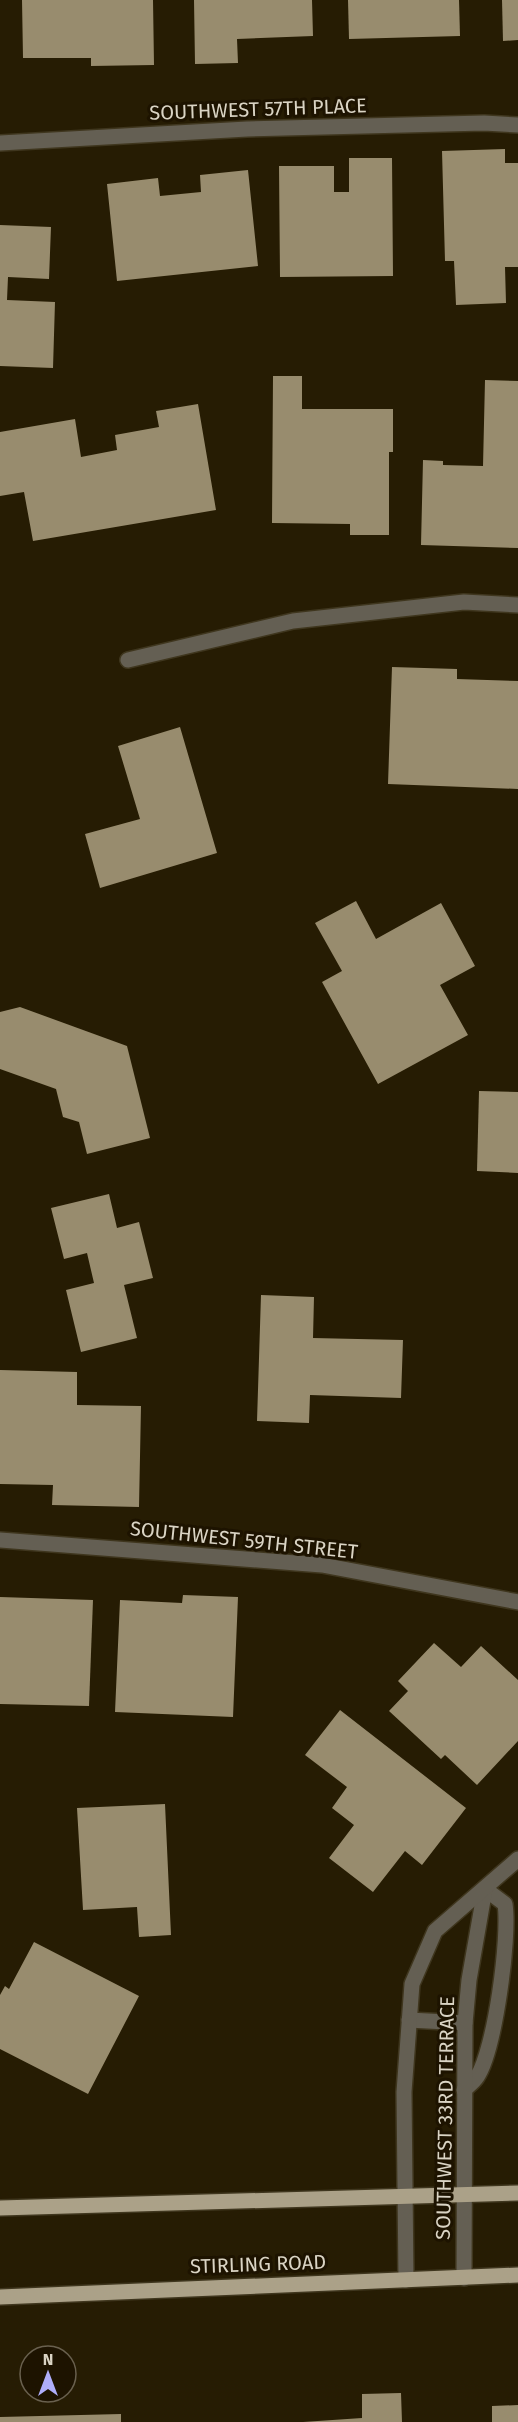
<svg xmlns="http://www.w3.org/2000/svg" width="518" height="2422" font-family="'Fira Sans',sans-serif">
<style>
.building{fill:#988c6e}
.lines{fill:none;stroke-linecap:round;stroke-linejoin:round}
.minor-casing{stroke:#3f361e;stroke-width:18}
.primary-casing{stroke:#3f361e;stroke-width:18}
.minor{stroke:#645f53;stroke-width:15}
.primary{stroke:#aba188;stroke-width:15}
.labels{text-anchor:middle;stroke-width:6;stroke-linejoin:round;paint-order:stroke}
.street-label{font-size:20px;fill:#dad4c4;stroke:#1d1300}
</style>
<rect width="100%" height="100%" fill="#261c03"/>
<g class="building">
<path d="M 22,0 L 153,0 L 154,65 L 91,66 L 91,58 L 23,58 Z"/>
<path d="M 194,0 L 312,0 L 313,36 L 237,39 L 238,63 L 195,64 Z"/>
<path d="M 348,0 L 459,0 L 460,36 L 349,39 Z"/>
<path d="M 502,0 L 518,0 L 518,40 L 503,41 Z"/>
<path d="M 505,149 L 505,163 L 518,163 L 518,267 L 505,267 L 506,303 L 456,305 L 454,261 L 445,261 L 442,151 Z"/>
<path d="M 349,158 L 392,158 L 393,276 L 280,277 L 279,166 L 334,166 L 334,192 L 349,192 Z"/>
<path d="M 248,170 L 258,266 L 117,281 L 107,184 L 158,178 L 160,196 L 201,192 L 200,175 Z"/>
<path d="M 0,225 L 51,227 L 49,279 L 8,277 L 7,300 L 55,302 L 53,368 L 0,366 Z"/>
<path d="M 273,376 L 302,376 L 302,409 L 393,409 L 393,452 L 389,452 L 389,535 L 350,535 L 350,524 L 272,523 Z"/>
<path d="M 485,380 L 518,381 L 518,548 L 421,545 L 423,460 L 443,461 L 443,465 L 483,466 Z"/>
<path d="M 198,404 L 216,510 L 33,541 L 24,492 L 0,496 L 0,432 L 75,419 L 81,457 L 117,450 L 115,435 L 159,427 L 156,411 Z"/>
<path d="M 392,667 L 457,669 L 457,679 L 518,681 L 518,789 L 388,784 Z"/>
<path d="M 180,727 L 217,853 L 100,888 L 85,834 L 140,819 L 118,746 Z"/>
<path d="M 356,901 L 376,939 L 441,903 L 475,966 L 440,985 L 468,1035 L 378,1084 L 322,982 L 342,971 L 315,923 Z"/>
<path d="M 20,1007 L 127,1046 L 150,1138 L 87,1154 L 79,1122 L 63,1117 L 56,1089 L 0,1069 L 0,1012 Z"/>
<path d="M 479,1091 L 518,1092 L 518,1173 L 477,1171 Z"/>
<path d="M 109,1194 L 117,1228 L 139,1222 L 153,1278 L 124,1285 L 137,1338 L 81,1352 L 66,1290 L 94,1283 L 87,1253 L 64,1259 L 51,1208 Z"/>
<path d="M 261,1295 L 314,1297 L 313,1338 L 403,1340 L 401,1398 L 310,1395 L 309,1423 L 257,1421 Z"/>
<path d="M 0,1370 L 77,1372 L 77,1405 L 141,1406 L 139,1507 L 52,1505 L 53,1485 L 0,1484 Z"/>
<path d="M 183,1595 L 238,1597 L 233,1717 L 115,1712 L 120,1600 L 182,1603 Z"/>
<path d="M 0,1597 L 93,1600 L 89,1706 L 0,1704 Z"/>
<path d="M 434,1643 L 461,1667 L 481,1646 L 518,1680 L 518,1741 L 477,1785 L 445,1755 L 441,1759 L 389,1711 L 408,1691 L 398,1681 Z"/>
<path d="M 340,1710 L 466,1808 L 422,1865 L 405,1851 L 373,1892 L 329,1858 L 354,1825 L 332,1808 L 347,1787 L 305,1755 Z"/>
<path d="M 165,1804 L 171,1935 L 139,1937 L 137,1907 L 83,1910 L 77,1808 Z"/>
<path d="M 34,1942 L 139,1996 L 88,2094 L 0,2049 L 0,1995 L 5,1986 L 9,1989 Z"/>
<path d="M 401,2393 L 402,2422 L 303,2422 L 362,2418 L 362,2394 Z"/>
<path d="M 518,2405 L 518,2422 L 492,2422 L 492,2406 Z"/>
<path d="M 121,2414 L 121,2422 L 0,2422 L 0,2417 Z"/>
</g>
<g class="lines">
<g class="minor-casing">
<g id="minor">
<path d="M 0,143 L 247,129 L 484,123 L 518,125"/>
<path d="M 128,660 L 293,621 L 464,602 L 518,605"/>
<path d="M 0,1540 L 322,1565 L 518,1602"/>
<path d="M 409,2020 L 465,2023"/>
<path d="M 464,2090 C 468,2086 474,2082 477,2077 C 495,2050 510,1937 505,1904 L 485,1889"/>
<path d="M 464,2278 L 465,2023 L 469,1980 L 485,1889"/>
<path d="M 406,2280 L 404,2092 L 412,1984 L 435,1931 L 518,1859"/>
</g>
</g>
<g class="primary-casing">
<g id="primary">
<path d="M 0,2208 L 518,2193"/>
<path d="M 0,2297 L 518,2275"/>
</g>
</g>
<use href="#minor" class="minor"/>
<use href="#primary" class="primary"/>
</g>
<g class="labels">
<g class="street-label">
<text transform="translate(258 109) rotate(-2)" y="7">SOUTHWEST 57TH PLACE</text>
<text transform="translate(244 1540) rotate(6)" y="7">SOUTHWEST 59TH STREET</text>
<text transform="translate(445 2118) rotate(-89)" y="7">SOUTHWEST 33RD TERRACE</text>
<text transform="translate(258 2264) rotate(-2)" y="7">STIRLING ROAD</text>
</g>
</g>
<g transform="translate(48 2374)"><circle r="28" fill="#1d1300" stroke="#69604e" stroke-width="1.5"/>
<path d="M0-4.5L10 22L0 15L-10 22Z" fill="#afaefa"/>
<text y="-9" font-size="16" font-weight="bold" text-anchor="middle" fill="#dad4c4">N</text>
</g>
</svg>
